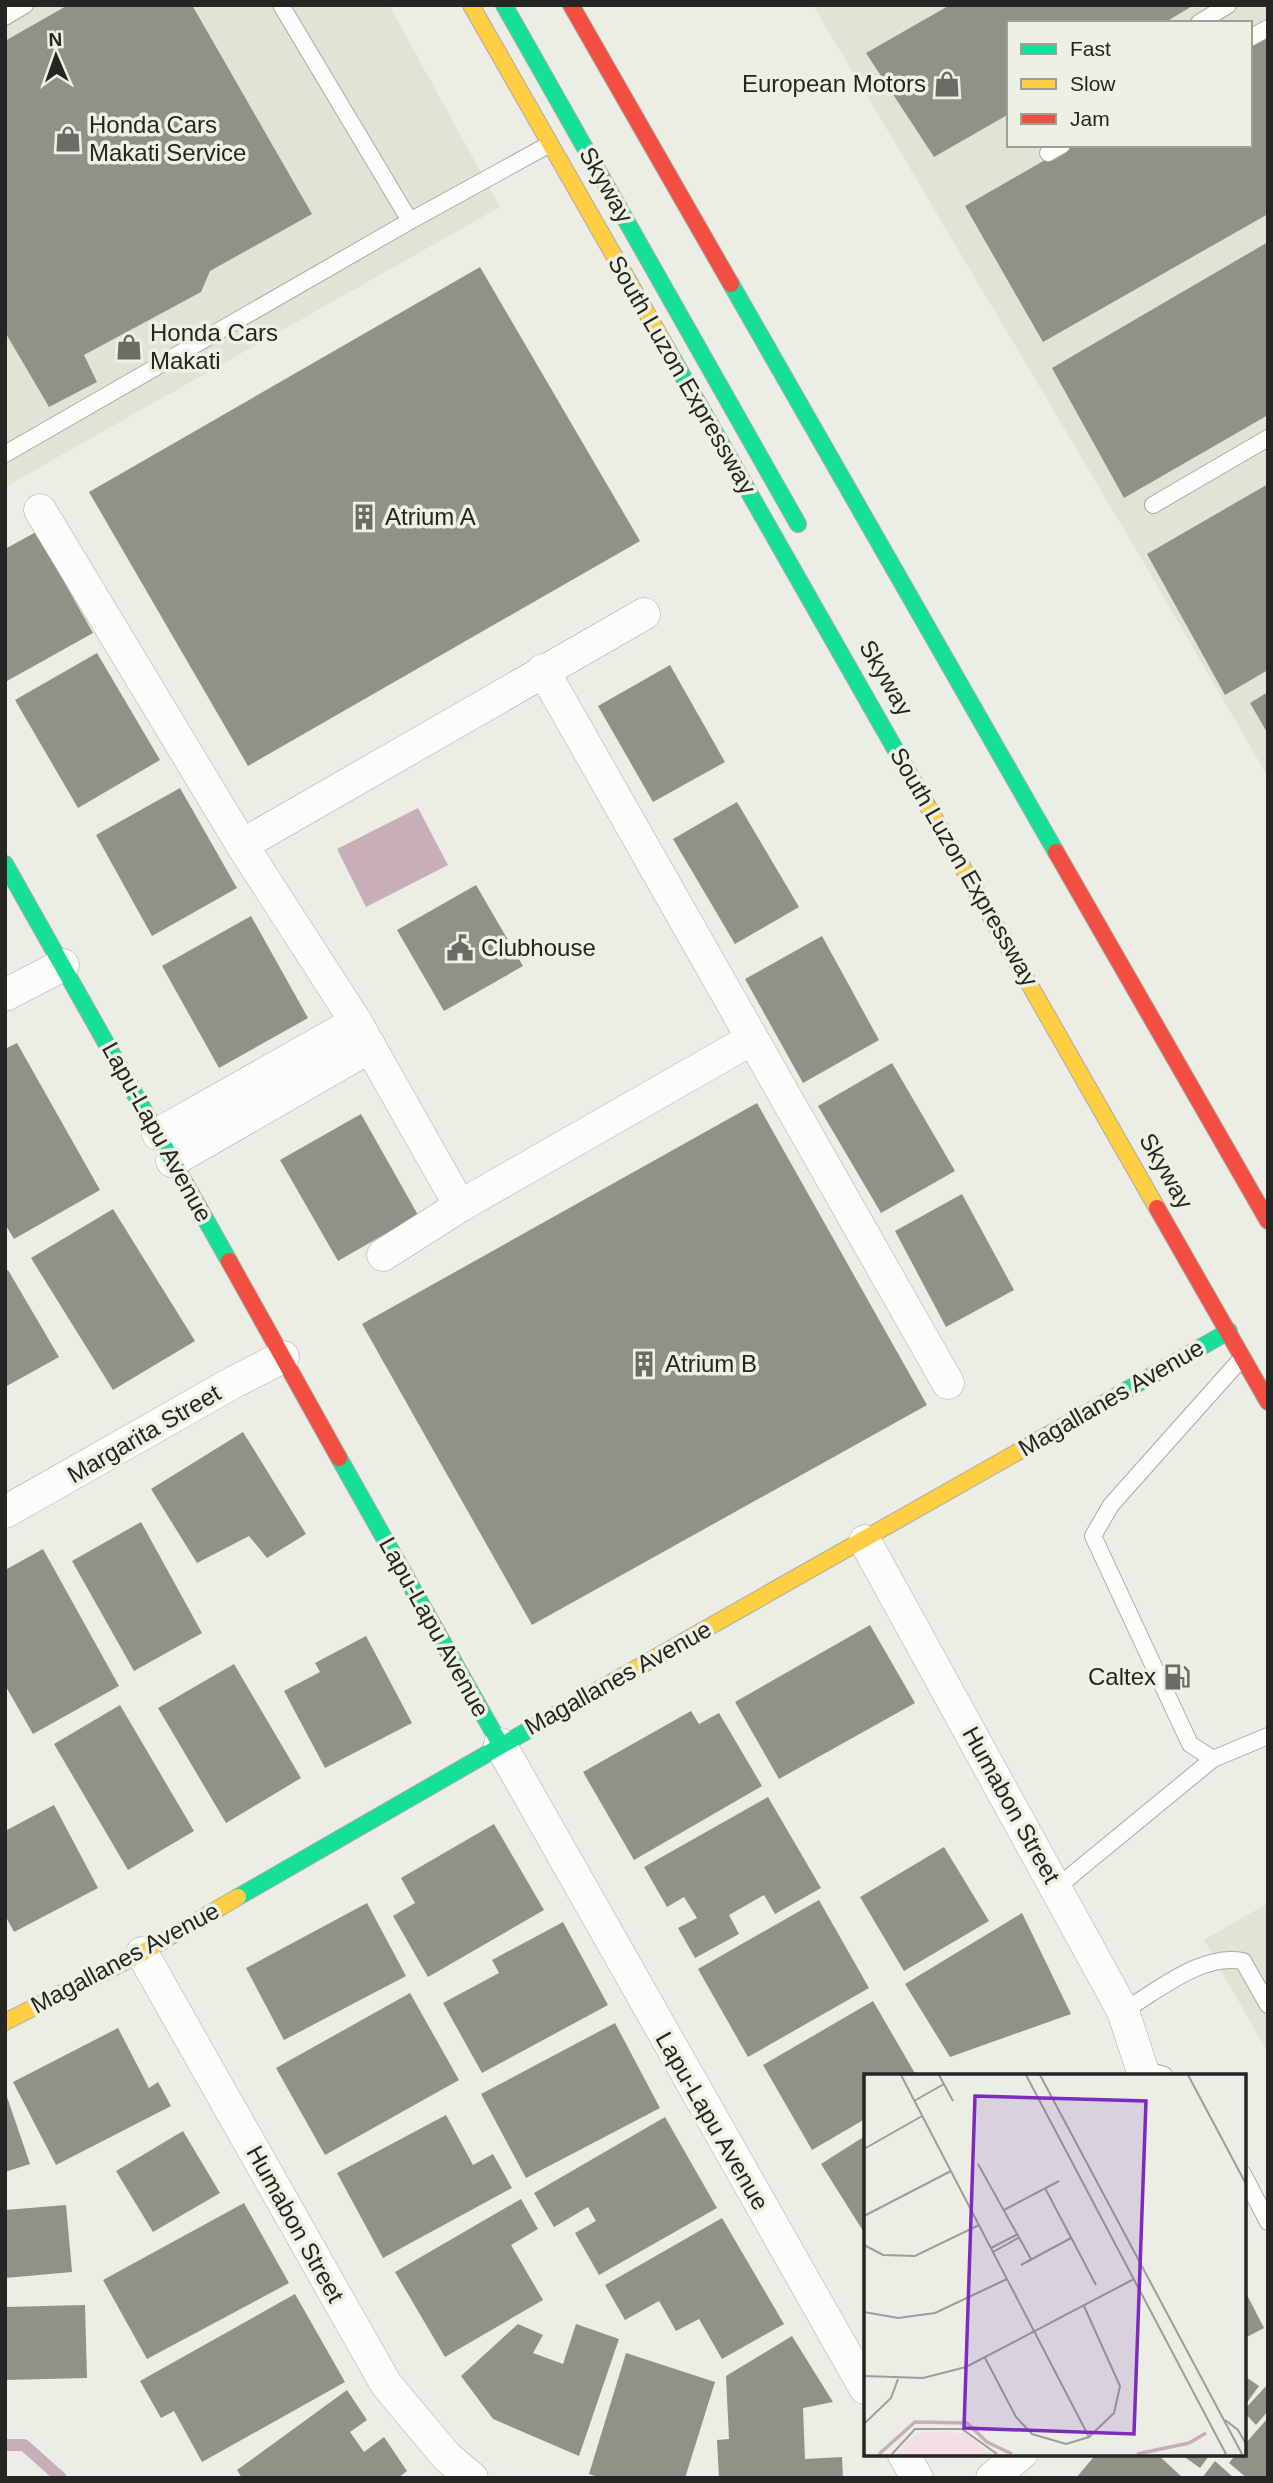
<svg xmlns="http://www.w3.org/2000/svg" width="1273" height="2483" font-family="Arial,sans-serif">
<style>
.built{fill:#e0e4d5;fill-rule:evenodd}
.water{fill:#c7aeb8}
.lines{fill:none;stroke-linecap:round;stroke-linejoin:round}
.stream{stroke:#c7aeb8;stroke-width:12}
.building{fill:#909288}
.lane-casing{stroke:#a9aba5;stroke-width:18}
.street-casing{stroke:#a9aba5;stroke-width:33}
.fast-casing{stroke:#a9aba5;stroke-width:18}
.slow-casing{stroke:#a9aba5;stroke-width:18}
.jam-casing{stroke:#a9aba5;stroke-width:18}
.lane{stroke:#fcfcfb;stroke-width:16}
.street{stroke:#fcfcfb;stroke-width:32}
.fast{stroke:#16e098;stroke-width:16}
.slow{stroke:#ffcf43;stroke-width:16}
.jam{stroke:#f24e42;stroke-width:16}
.labels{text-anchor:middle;stroke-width:7;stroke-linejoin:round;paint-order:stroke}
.poi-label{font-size:24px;fill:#252621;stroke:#edf1e3;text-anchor:start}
.street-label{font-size:24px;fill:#252621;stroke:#edf1e3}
.inset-river{fill:none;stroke:#c7aeb8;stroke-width:3.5}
.inset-road{fill:none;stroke:#9c9e97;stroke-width:2}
.view{fill:#7b2cbf;fill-opacity:0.15;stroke:#7b2cbf;stroke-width:3.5}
.inset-edge{fill:none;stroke:#252621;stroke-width:3.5}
</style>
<rect width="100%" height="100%" fill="#eceee6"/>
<g class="built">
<path d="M 5,5 L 389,5 L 500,207 L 5,487 Z"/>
<path d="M 813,5 L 1268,5 L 1268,777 L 1134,546 ZM 1009,23 L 1250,23 L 1250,145 L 1009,145 Z"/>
<path d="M 1268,1903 L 1268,2053 L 1204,1940 Z"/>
</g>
<path class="water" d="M 418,808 L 448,865 L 366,907 L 337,849 Z"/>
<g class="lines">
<path class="stream" d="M 5,2445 L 24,2445 L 61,2478"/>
</g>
<g class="building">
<path d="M 68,5 L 192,5 L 312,214 L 210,271 L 201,292 L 84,355 L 97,382 L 49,407 L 5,332 L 5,41 Z"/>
<path d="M 950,5 L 1194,5 L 1164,23 L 1009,23 L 1009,114 L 934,157 L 866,53 Z"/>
<path d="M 1268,34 L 1268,214 L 1043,342 L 965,206 L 1071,145 L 1250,145 L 1250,44 Z"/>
<path d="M 1268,242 L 1268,415 L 1124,498 L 1052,368 Z"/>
<path d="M 480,267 L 640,541 L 248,766 L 89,492 Z"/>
<path d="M 1268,484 L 1268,670 L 1225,695 L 1147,554 Z"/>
<path d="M 36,532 L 93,633 L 7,681 L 5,549 Z"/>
<path d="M 97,653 L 160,760 L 78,808 L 15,700 Z"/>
<path d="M 670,665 L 725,762 L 653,802 L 598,706 Z"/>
<path d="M 1268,692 L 1268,734 L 1250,703 Z"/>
<path d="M 180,788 L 237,888 L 152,936 L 96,835 Z"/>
<path d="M 737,802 L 799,907 L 735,944 L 673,839 Z"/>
<path d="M 476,885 L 523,966 L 444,1011 L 397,930 Z"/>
<path d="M 251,916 L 308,1018 L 219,1068 L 162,966 Z"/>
<path d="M 822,936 L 879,1040 L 803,1083 L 745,979 Z"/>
<path d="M 17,1043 L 100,1190 L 14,1239 L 5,1224 L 5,1049 Z"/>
<path d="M 892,1063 L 955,1171 L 881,1213 L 818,1106 Z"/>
<path d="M 757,1103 L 927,1405 L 532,1625 L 362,1324 Z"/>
<path d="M 361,1114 L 418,1215 L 338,1261 L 280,1160 Z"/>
<path d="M 962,1194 L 1014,1290 L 946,1327 L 895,1231 Z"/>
<path d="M 113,1209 L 195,1341 L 113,1390 L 31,1258 Z"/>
<path d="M 8,1270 L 59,1357 L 5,1387 L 5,1271 Z"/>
<path d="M 243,1432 L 306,1534 L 267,1558 L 249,1536 L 197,1563 L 151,1489 Z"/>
<path d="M 141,1522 L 202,1633 L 134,1671 L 72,1561 Z"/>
<path d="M 43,1549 L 119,1686 L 33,1734 L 5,1685 L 5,1570 Z"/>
<path d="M 870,1625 L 915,1703 L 779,1779 L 735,1702 Z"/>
<path d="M 366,1636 L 412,1723 L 325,1768 L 284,1691 L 320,1672 L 315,1663 Z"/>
<path d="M 234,1664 L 301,1778 L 226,1823 L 158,1708 Z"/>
<path d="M 120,1705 L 194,1831 L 128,1870 L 54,1744 Z"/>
<path d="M 691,1711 L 699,1724 L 719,1713 L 762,1786 L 634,1860 L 583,1772 Z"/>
<path d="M 768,1797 L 821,1888 L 775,1914 L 764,1895 L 729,1915 L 739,1934 L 695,1958 L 678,1928 L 697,1918 L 684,1897 L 667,1907 L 644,1867 Z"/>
<path d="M 54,1805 L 98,1888 L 14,1932 L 5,1915 L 5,1831 Z"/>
<path d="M 494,1824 L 544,1910 L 428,1977 L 393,1916 L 415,1903 L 401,1878 Z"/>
<path d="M 944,1847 L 989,1921 L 904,1971 L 860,1897 Z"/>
<path d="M 819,1900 L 869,1988 L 748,2057 L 698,1969 Z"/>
<path d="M 367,1903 L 406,1976 L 284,2040 L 246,1968 Z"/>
<path d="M 1022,1913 L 1071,2014 L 950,2057 L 905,1984 Z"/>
<path d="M 563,1922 L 608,2005 L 482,2073 L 443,2003 L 499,1973 L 492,1960 Z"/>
<path d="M 410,1993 L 459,2080 L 325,2155 L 276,2068 Z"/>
<path d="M 873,2001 L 916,2075 L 865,2075 L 865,2119 L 812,2150 L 763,2065 Z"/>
<path d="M 615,2023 L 660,2108 L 526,2178 L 481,2094 Z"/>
<path d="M 118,2028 L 149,2088 L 158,2082 L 171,2106 L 56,2165 L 13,2082 Z"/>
<path d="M 6,2094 L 30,2164 L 5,2172 L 5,2095 Z"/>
<path d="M 446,2115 L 473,2165 L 493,2154 L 512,2188 L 383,2258 L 337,2173 Z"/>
<path d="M 665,2117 L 717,2208 L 599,2275 L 575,2233 L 596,2221 L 588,2207 L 554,2227 L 534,2193 Z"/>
<path d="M 183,2131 L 220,2193 L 153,2232 L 116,2171 Z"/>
<path d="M 865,2136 L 865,2234 L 821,2164 Z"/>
<path d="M 521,2199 L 538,2229 L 511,2245 L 543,2300 L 445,2357 L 395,2272 Z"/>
<path d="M 244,2203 L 289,2283 L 147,2359 L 103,2280 Z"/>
<path d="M 66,2205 L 72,2272 L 5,2278 L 5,2210 Z"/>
<path d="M 722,2218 L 784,2324 L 722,2359 L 699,2319 L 676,2331 L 659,2301 L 625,2320 L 605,2285 Z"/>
<path d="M 1243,2287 L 1264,2328 L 1243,2339 Z"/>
<path d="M 295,2294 L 345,2382 L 202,2462 L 174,2411 L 161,2418 L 140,2381 Z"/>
<path d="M 85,2305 L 87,2378 L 5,2380 L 5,2307 Z"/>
<path d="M 518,2324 L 543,2335 L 533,2353 L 563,2364 L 576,2324 L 619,2339 L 579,2456 L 493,2419 L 461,2376 Z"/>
<path d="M 792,2336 L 833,2402 L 803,2408 L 805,2459 L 842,2457 L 843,2478 L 719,2478 L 717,2440 L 729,2439 L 726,2376 Z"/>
<path d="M 626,2353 L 715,2382 L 685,2478 L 601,2478 L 589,2474 Z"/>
<path d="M 1243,2375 L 1259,2386 L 1243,2408 Z"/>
<path d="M 1268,2384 L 1268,2411 L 1256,2425 L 1243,2411 Z"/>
<path d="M 347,2390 L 367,2420 L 350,2432 L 364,2452 L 384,2437 L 407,2471 L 398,2478 L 242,2478 L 237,2470 Z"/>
<path d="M 1268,2418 L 1268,2478 L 1247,2478 L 1229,2463 L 1237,2453 L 1243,2453 L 1243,2446 Z"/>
<path d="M 1097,2453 L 1156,2453 L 1183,2478 L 1076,2478 Z"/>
<path d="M 1179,2453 L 1211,2453 L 1200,2468 Z"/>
<path d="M 1215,2461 L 1234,2478 L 1202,2478 Z"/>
</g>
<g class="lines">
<g class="lane-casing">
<g id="lane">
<path d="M 281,5 L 410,221"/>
<path d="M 5,17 L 25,5"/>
<path d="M 1199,23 L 1228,5"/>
<path d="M 1250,38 L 1268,28"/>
<path d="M 1048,153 L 1062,145"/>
<path d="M 5,454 L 410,221 L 550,144"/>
<path d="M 1153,505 L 1268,438"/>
<path d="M 1242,1358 L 1111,1505 L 1093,1536 L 1190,1744 L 1213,1759 L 1268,1736"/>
<path d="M 1056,1888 L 1213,1759"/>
<path d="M 1123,2011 C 1158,1991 1201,1953 1243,1961 L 1268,2005"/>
<path d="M 1143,2069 L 1164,2075"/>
<path d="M 1243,2174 L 1268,2222"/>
</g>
</g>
<g class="street-casing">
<g id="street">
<path d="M 40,510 L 242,845 L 356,1022 L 460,1206"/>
<path d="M 543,670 L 948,1383"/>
<path d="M 242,845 L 644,614"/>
<path d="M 5,995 L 63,965"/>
<path d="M 158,1134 L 356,1022"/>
<path d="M 172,1161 L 370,1047"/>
<path d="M 383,1255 L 460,1206 L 752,1039"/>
<path d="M 5,1512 L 234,1382 L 283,1357"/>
<path d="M 865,1541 L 1123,2011 L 1144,2075"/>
<path d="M 500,1744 L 865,2388"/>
<path d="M 142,1953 L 386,2384 L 447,2457 L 472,2478"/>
<path d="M 903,2453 L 917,2478"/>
<path d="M 992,2478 L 1022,2453"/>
</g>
</g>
<g class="fast-casing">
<g id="fast">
<path d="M 504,5 L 798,524"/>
<path d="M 731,284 L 1056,852"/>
<path d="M 673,359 L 927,805"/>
<path d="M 5,864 L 229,1261"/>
<path d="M 1118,1395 L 1229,1331"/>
<path d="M 339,1458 L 500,1744"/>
<path d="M 238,1897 L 605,1686"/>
</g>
</g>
<g class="slow-casing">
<g id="slow">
<path d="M 471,5 L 673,359"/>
<path d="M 927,805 L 1157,1208"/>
<path d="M 605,1686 L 1118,1395"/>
<path d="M 5,2022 L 142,1953 L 238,1897"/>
</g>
</g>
<g class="jam-casing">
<g id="jam">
<path d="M 571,5 L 731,284"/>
<path d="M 1056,852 L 1268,1221"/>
<path d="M 1157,1208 L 1268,1402"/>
<path d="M 229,1261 L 339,1458"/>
</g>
</g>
<use href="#lane" class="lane"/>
<use href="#street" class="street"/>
<use href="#fast" class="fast"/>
<use href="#slow" class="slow"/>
<use href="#jam" class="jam"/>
</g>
<defs>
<g id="shop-bare" transform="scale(2.1)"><path d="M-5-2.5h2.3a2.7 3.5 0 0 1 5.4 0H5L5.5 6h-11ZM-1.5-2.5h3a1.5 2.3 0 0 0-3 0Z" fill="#6b6c66" stroke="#edf1e3" stroke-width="2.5" paint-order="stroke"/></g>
<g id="building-bare" transform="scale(2.1)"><path d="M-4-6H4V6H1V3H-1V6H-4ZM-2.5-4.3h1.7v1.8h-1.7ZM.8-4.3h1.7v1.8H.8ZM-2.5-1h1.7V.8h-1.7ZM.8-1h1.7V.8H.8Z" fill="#6b6c66" stroke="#edf1e3" stroke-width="2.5" paint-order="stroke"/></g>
<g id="civic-bare" transform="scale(2.1)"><path d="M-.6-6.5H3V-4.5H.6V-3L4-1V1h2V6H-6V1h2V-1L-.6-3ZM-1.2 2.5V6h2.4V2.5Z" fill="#6b6c66" stroke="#edf1e3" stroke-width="2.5" paint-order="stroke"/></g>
<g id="fuel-bare" transform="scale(2.1)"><path d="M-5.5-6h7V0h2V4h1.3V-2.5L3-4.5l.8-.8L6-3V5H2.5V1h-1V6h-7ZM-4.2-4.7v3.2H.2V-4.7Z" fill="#6b6c66" stroke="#edf1e3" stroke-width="2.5" paint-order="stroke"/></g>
</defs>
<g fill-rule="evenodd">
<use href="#shop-bare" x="947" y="84"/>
<use href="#shop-bare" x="68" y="139"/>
<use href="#shop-bare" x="129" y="347"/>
<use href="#building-bare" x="364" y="517"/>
<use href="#civic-bare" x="460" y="948"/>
<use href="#building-bare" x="644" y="1364"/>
<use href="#fuel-bare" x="1177" y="1677"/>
</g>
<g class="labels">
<g class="poi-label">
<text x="926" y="92" text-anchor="end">European Motors</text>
<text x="89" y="133">Honda Cars<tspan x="89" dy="28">Makati Service</tspan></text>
<text x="150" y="341">Honda Cars<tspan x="150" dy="28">Makati</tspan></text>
<text x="385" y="525">Atrium A</text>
<text x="481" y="956">Clubhouse</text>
<text x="665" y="1372">Atrium B</text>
<text x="1156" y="1685" text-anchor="end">Caltex</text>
</g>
<g class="street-label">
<text transform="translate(606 185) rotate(60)" y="8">Skyway</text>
<text transform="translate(682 375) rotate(60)" y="8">South Luzon Expressway</text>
<text transform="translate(886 678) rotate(60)" y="8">Skyway</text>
<text transform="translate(964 867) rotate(60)" y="8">South Luzon Expressway</text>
<text transform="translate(157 1132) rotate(61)" y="8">Lapu-Lapu Avenue</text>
<text transform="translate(1166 1171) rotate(60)" y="8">Skyway</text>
<text transform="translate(1111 1398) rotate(-30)" y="8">Magallanes Avenue</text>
<text transform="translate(144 1434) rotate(-30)" y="8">Margarita Street</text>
<text transform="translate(434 1627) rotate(61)" y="8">Lapu-Lapu Avenue</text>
<text transform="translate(618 1678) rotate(-29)" y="8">Magallanes Avenue</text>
<text transform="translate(1011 1805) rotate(61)" y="8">Humabon Street</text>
<text transform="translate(125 1958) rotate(-28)" y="8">Magallanes Avenue</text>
<text transform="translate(712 2121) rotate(60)" y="8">Lapu-Lapu Avenue</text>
<text transform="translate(295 2224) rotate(61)" y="8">Humabon Street</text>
</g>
</g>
<g transform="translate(864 2074)">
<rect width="382" height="382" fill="#eceee6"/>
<path d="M 59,358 L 101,359 L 127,380 L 33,380 L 46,364 Z" fill="#f3dfe6"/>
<path class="inset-river" d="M 15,380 L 51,348 L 103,349 L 123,368 L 148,380M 273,380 L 325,369 L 342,359"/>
<path class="inset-road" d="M 37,1 L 225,363M 75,1 L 89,27M 162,1 L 362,380M 176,1 L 378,380M 324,1 L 382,110M 50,27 L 80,10M 0,75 L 58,42M 114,90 L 167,185M 181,114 L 232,211M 140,136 L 195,107M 0,142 L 87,97M 0,171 L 19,181 L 51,182 L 115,151M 127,174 L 154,160M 129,178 L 156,163M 157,191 L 207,164M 0,238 L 34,244 L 71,239 L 143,205M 121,284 L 152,343 L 168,360 L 202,370 L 225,363 L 250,339 L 256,312 L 220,232M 0,302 L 59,304 L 102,293 L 270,205M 361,346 L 374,356 L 382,370M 0,350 L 27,324 L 34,305M 28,380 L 51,355 L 98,355 L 133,380"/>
<path class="view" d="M 111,22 L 282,27 L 270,360 L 100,354 Z"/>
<rect width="382" height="382" class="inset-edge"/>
</g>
<rect width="1273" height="2483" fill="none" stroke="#252621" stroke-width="14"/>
<rect x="1007" y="21" width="245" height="126" fill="#edf1e3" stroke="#9da095" stroke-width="2"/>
<rect x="1021" y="44" width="35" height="10" fill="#16e098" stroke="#9da095" stroke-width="2"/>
<text x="1070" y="56" font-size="21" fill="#252621">Fast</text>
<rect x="1021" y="79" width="35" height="10" fill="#ffcf43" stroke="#9da095" stroke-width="2"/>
<text x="1070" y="91" font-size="21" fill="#252621">Slow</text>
<rect x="1021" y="114" width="35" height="10" fill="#f24e42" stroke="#9da095" stroke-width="2"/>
<text x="1070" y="126" font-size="21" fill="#252621">Jam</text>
<g transform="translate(56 56) rotate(358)" stroke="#edf1e3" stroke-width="5" paint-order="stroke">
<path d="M0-5L12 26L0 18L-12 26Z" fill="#252621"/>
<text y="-10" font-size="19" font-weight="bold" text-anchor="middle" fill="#252621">N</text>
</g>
</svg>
